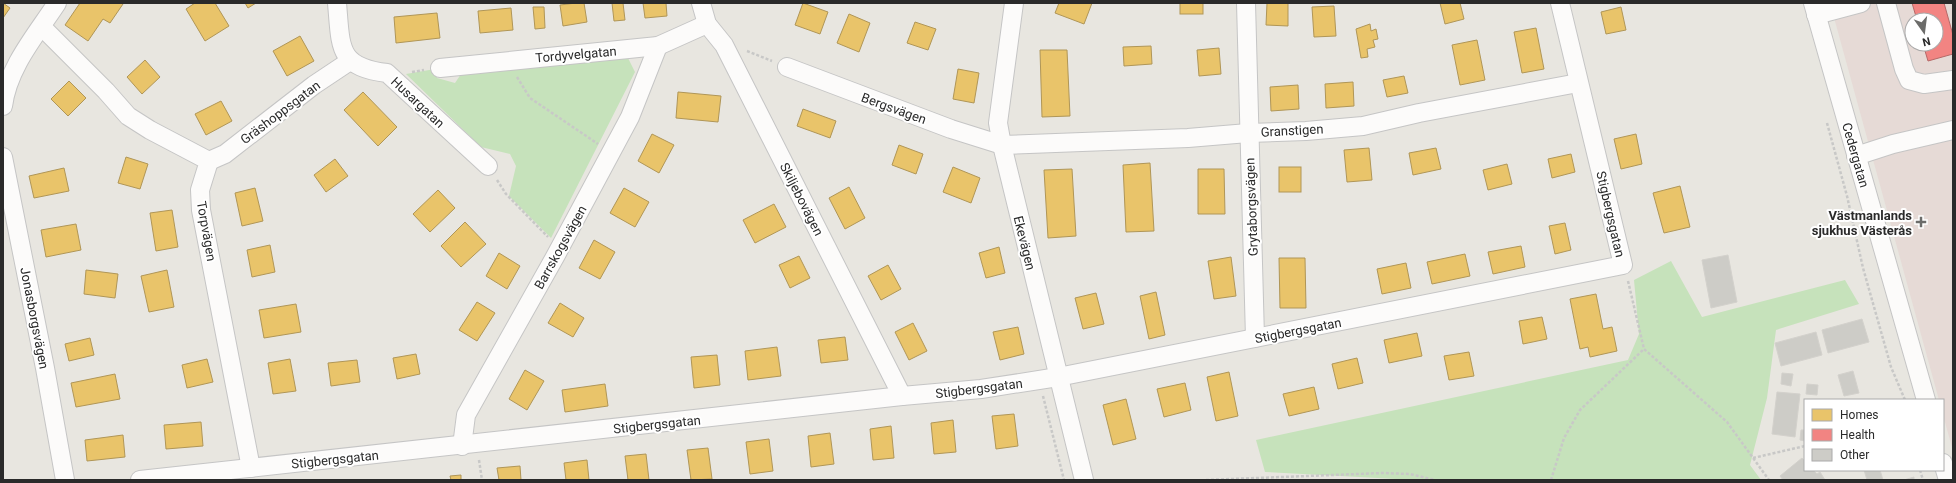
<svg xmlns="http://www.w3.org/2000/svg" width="1956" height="483" font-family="Roboto,sans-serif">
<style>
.medical{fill:#e6dad6;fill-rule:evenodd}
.green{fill:#c6e2bb}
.homes{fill:#e9c46a;stroke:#b09657}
.health{fill:#f28482;stroke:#b66968}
.building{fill:#cdccc7;stroke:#d3d1cc}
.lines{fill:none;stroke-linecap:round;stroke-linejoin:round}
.minor-casing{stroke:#c5c5c5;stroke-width:20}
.path{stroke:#c8c8c7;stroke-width:2.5;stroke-dasharray:3 2;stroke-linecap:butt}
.minor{stroke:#fcfbfa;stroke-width:18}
.poi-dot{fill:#6c6c6a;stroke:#fff;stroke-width:1.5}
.labels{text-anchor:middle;stroke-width:4;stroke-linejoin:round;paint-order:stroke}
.street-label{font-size:13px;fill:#2a2a2a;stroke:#fff}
.poi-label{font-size:13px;font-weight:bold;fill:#2a2a2a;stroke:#fff;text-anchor:end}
</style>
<rect width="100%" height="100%" fill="#e8e6e0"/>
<path class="medical" d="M 1830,3 L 1953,3 L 1953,451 L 1943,415 L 1943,400 L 1939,400 ZM 1912,20 L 1936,20 L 1936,44 L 1912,44 Z"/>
<g class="green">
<path d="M 627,56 L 635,72 L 551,238 L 509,196 L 516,166 L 510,154 L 481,147 L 406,74 L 435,69 L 437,78 L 455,83 L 465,68 Z"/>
<path d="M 1671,261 L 1702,317 L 1845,280 L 1859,304 L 1776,330 L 1767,398 L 1750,465 L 1761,480 L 1415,480 L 1265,472 L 1256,440 L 1628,360 L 1639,334 L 1634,280 Z"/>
</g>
<g class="homes">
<path d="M 3,3 L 10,8 L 3,18 Z"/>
<path d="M 80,3 L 121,3 L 123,4 L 110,23 L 103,19 L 88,41 L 65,25 Z"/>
<path d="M 195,3 L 215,3 L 229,26 L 205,41 L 186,9 Z"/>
<path d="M 245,3 L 256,3 L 248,8 Z"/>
<path d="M 576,3 L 584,3 L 587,22 L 563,26 L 560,5 Z"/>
<path d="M 612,3 L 623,3 L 625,20 L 614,21 Z"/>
<path d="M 643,3 L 666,3 L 667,16 L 645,18 Z"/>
<path d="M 803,3 L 828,12 L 820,34 L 795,25 Z"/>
<path d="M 1059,3 L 1092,3 L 1084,24 L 1055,13 Z"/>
<rect x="1180" y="3" width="23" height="11"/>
<path d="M 1267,3 L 1288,3 L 1288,26 L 1266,25 Z"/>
<path d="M 1440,3 L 1460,3 L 1464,19 L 1445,24 Z"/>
<path d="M 1334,6 L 1336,36 L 1314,37 L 1312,7 Z"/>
<path d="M 533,7 L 544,7 L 545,28 L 535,29 Z"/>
<path d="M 1621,7 L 1626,30 L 1606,34 L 1601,12 Z"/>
<path d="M 511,8 L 513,30 L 480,33 L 478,11 Z"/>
<path d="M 437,13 L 440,38 L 396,43 L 394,17 Z"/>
<path d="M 849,14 L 870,23 L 859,52 L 837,43 Z"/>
<path d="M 915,22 L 936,29 L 928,50 L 907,43 Z"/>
<path d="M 1370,24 L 1371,31 L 1376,29 L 1378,39 L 1373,40 L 1375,47 L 1367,49 L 1368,57 L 1361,58 L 1356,29 Z"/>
<path d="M 1536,28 L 1544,69 L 1522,73 L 1514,32 Z"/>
<path d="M 300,36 L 314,61 L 287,76 L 273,51 Z"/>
<path d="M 1477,40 L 1485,80 L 1460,85 L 1452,45 Z"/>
<path d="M 1151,46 L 1152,64 L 1124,66 L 1123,47 Z"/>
<path d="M 1219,48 L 1221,74 L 1199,76 L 1197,50 Z"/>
<path d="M 1040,50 L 1067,50 L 1070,116 L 1042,117 Z"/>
<path d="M 145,60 L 160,77 L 142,94 L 127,77 Z"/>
<path d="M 958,69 L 979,73 L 974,103 L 953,99 Z"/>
<path d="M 1404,76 L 1408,93 L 1387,97 L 1383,80 Z"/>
<path d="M 69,81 L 86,98 L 68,116 L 51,99 Z"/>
<path d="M 1353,82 L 1354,106 L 1326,108 L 1325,84 Z"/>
<path d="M 1298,85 L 1299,109 L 1271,111 L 1270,87 Z"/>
<path d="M 363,92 L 397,127 L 378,146 L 344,110 Z"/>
<path d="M 678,92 L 721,96 L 718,122 L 676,118 Z"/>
<path d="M 221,101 L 232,121 L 206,135 L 195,114 Z"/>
<path d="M 803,109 L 836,121 L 830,138 L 797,126 Z"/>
<path d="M 652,134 L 674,145 L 659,173 L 638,161 Z"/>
<path d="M 1636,134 L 1642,164 L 1621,169 L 1614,139 Z"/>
<path d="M 899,145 L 923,154 L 916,174 L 892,165 Z"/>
<path d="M 1369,148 L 1372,180 L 1347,182 L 1344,150 Z"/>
<path d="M 1436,148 L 1441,169 L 1413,175 L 1409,153 Z"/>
<path d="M 1571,154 L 1575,172 L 1552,178 L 1548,159 Z"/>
<path d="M 126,157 L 148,164 L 140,189 L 118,183 Z"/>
<path d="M 335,159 L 348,176 L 326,192 L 314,175 Z"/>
<path d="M 1150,163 L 1154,231 L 1126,232 L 1123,165 Z"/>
<path d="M 1507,164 L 1512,184 L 1488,190 L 1483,170 Z"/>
<path d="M 953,167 L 980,178 L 971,203 L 943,192 Z"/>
<rect x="1279" y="167" width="22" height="25"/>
<path d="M 64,168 L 69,191 L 34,198 L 29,176 Z"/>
<path d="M 1072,169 L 1076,236 L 1048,238 L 1044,170 Z"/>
<path d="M 1198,169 L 1224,169 L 1225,214 L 1198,214 Z"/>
<path d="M 1680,186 L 1690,227 L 1664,233 L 1653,193 Z"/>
<path d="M 849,187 L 865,218 L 845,229 L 829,198 Z"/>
<path d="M 255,188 L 263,221 L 242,226 L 235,193 Z"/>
<path d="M 624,188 L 649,202 L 635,227 L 610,213 Z"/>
<path d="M 438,190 L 455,208 L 430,232 L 413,214 Z"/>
<path d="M 774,204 L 786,227 L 755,243 L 743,220 Z"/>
<path d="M 172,210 L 178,247 L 156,251 L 150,213 Z"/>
<path d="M 465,222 L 486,244 L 461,267 L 441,246 Z"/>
<path d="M 1565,223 L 1571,250 L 1555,254 L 1549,226 Z"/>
<path d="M 76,224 L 81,250 L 46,257 L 41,230 Z"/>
<path d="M 594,240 L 615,252 L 600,279 L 579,268 Z"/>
<path d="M 270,245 L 275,272 L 252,277 L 247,250 Z"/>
<path d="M 1521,246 L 1525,267 L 1493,274 L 1488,252 Z"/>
<path d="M 999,247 L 1005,273 L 986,278 L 979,253 Z"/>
<path d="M 499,253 L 520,266 L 507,289 L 486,276 Z"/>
<path d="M 1465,254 L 1470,276 L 1432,284 L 1427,262 Z"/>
<path d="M 799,256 L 810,278 L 790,288 L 779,265 Z"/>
<path d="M 1231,257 L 1236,296 L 1214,299 L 1208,261 Z"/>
<path d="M 1279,258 L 1305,258 L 1306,308 L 1280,308 Z"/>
<path d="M 1406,263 L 1411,288 L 1382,294 L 1377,269 Z"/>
<path d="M 888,265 L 901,289 L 881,300 L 868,276 Z"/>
<path d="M 86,270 L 118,274 L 115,298 L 84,294 Z"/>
<path d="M 167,270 L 174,307 L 149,312 L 141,276 Z"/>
<path d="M 1156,292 L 1165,335 L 1149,339 L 1140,296 Z"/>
<path d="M 1096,293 L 1104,324 L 1083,329 L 1075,298 Z"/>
<path d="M 1596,294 L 1603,329 L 1612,327 L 1617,351 L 1590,357 L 1588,347 L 1580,349 L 1570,299 Z"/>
<path d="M 477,302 L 495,313 L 477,341 L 459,330 Z"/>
<path d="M 560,303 L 584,318 L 573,337 L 548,323 Z"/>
<path d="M 296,304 L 301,332 L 264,338 L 259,310 Z"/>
<path d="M 1542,317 L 1547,339 L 1523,344 L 1519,321 Z"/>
<path d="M 913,323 L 927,351 L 909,360 L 895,332 Z"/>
<path d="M 1018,327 L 1024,354 L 1000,360 L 993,332 Z"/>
<path d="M 1417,333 L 1422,356 L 1389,363 L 1384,340 Z"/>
<path d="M 845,337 L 848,360 L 821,363 L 818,340 Z"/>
<path d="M 90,338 L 94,355 L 69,361 L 65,344 Z"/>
<path d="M 777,347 L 781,376 L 748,380 L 745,351 Z"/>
<path d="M 1469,352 L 1474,376 L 1449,380 L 1444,356 Z"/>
<path d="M 416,354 L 420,374 L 397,379 L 393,358 Z"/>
<path d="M 717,355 L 720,385 L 694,388 L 691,357 Z"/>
<path d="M 1357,358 L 1363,383 L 1338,389 L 1332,364 Z"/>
<path d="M 207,359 L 213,382 L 187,388 L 182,365 Z"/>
<path d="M 290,359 L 296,391 L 273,394 L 268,363 Z"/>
<path d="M 357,360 L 360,382 L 331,386 L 328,363 Z"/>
<path d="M 525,370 L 544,381 L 527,410 L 509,399 Z"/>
<path d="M 1229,372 L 1238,416 L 1216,421 L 1207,377 Z"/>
<path d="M 115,374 L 120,399 L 76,407 L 71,383 Z"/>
<path d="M 1185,383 L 1191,410 L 1164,417 L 1157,389 Z"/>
<path d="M 605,384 L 608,406 L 565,412 L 562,390 Z"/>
<path d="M 1314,387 L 1319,409 L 1289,416 L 1283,394 Z"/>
<path d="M 1126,399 L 1136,439 L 1113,445 L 1103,405 Z"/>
<path d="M 1014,414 L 1018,446 L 996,449 L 992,416 Z"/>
<path d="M 953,420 L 956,452 L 934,454 L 931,423 Z"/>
<path d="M 201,422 L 203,446 L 166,449 L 164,425 Z"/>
<path d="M 891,426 L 894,458 L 873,460 L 870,429 Z"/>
<path d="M 830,433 L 834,464 L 811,467 L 808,436 Z"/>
<path d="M 123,435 L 125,457 L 87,461 L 85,440 Z"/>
<path d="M 769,439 L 773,471 L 750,474 L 746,442 Z"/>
<path d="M 708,448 L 712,479 L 691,480 L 687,450 Z"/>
<path d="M 646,454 L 649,480 L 628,480 L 625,456 Z"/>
<path d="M 587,460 L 589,480 L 566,480 L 564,463 Z"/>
<path d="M 520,466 L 521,480 L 499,480 L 497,468 Z"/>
<path d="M 461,475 L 461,480 L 451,480 L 450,476 Z"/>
</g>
<path class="health" d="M 1912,3 L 1944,3 L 1953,35 L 1953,54 L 1928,61 L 1923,44 L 1936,44 L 1936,20 L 1917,20 Z"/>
<g class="building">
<path d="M 1728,255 L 1737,302 L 1711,308 L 1702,260 Z"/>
<path d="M 1862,319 L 1869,342 L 1828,353 L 1822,330 Z"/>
<path d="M 1816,332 L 1822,355 L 1781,366 L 1775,343 Z"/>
<path d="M 1853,371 L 1859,393 L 1844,396 L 1838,375 Z"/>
<path d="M 1782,373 L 1793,374 L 1791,386 L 1781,384 Z"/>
<path d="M 1807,384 L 1818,385 L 1817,395 L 1806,394 Z"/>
<path d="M 1777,392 L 1800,394 L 1795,437 L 1772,434 Z"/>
<path d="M 1801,430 L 1805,430 L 1805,441 L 1800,440 Z"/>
<path d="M 1802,458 L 1804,460 L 1805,459 L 1805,470 L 1813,470 L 1817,474 L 1820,472 L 1825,480 L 1783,480 L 1780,476 Z"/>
<path d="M 1864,470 L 1880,470 L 1883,480 L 1867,480 Z"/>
<path d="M 1914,477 L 1914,480 L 1904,480 Z"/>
</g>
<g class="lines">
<g class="minor-casing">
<g id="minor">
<path d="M 337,3 C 341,47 337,67 387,73 L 488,166"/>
<path d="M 701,3 L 707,24 L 724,45 L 902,396"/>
<path d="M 1014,3 L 998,123 L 1002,145 L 1084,480"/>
<path d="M 1246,3 L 1255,338"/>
<path d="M 1813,3 L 1926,400"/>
<path d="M 1886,3 L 1904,69 L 1909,80 L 1924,84 L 1953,80"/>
<path d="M 1816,15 L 1861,3"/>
<path d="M 42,27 L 106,91 L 128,116 L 150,130 L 209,161 L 200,190 L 201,210 L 251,468"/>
<path d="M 787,67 L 951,129 L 1002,145 L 1188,138 L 1248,133 L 1306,131 L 1363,126 L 1419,113 L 1578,83"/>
<path d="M 440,68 L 658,46 L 707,24"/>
<path d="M 3,106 C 8,67 36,35 57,3"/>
<path d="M 1856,156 L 1893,144 L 1953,130"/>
<path d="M 3,157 L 45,368 L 65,480"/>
<path d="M 209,161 L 225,154 L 314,85 L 350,61"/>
<path d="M 462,446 L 466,415 L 556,255 L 630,117 L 658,46"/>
<path d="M 1943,463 L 1948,480"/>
<path d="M 140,480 L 902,396 L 981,389 L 1058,377 L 1623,265 L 1560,3"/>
</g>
</g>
<g class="path">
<path d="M 747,51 L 772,61"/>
<path d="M 412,72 L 424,70"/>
<path d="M 517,77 L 530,98 L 598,144"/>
<path d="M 1827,123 L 1847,196 L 1863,268 L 1891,367 L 1905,400"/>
<path d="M 497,180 L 506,194 L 548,237"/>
<path d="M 1628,281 L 1644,349 L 1727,422 L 1769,480"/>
<path d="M 1043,396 L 1064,480"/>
<path d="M 1753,458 L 1805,446"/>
<path d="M 479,460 L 482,480"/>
<path d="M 1920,470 L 1923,480"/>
<path d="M 1206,480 L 1383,473 L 1410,474 L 1435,480"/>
<path d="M 1551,480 L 1564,438 L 1580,410 L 1644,349"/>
</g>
<use href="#minor" class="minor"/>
</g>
<path class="poi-dot" d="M1919 216h4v4h4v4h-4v4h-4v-4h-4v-4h4z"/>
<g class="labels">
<g class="street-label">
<text transform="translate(576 54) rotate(-5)" y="5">Tordyvelgatan</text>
<text transform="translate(418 102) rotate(43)" y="5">Husargatan</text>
<text transform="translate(894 108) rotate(20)" y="5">Bergsvägen</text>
<text transform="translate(280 112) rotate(-37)" y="5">Gräshoppsgatan</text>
<text transform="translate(1292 130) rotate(-3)" y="5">Granstigen</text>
<text transform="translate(1856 155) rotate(74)" y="5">Cedergatan</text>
<text transform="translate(802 199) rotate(63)" y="5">Skiljebovägen</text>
<text transform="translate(1251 207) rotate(-92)" y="5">Grytaborgsvägen</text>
<text transform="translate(1611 214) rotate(77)" y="5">Stigbergsgatan</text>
<text transform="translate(207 231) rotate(80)" y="5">Torpvägen</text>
<text transform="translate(1025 243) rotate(76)" y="5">Ekevägen</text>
<text transform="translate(560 247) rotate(-61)" y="5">Barrskogsvägen</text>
<text transform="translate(35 318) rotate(79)" y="5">Jonasborgsvägen</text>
<text transform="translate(1298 330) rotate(-11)" y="5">Stigbergsgatan</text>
<text transform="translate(979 388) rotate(-7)" y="5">Stigbergsgatan</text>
<text transform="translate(657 424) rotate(-6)" y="5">Stigbergsgatan</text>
<text transform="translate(335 459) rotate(-6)" y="5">Stigbergsgatan</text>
</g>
<g class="poi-label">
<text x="1912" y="220">Västmanlands<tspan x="1912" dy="15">sjukhus Västerås</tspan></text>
</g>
</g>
<rect width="1956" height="483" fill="none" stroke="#2a2a2a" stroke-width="8"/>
<rect x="1804" y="399" width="140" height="72" fill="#ffffff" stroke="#aaaaaa"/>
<rect x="1812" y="409" width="20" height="12" fill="#e9c46a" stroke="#aaaaaa"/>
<text x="1840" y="419" font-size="12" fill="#2a2a2a">Homes</text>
<rect x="1812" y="429" width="20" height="12" fill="#f28482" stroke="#aaaaaa"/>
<text x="1840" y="439" font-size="12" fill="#2a2a2a">Health</text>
<rect x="1812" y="449" width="20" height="12" fill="#cdccc7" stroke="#aaaaaa"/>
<text x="1840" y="459" font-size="12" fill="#2a2a2a">Other</text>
<g transform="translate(1924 32) rotate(166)"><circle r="19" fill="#ffffff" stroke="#aaaaaa"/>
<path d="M0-3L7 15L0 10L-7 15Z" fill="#6c6c6a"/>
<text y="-6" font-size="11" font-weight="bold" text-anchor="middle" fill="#2a2a2a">N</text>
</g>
</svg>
